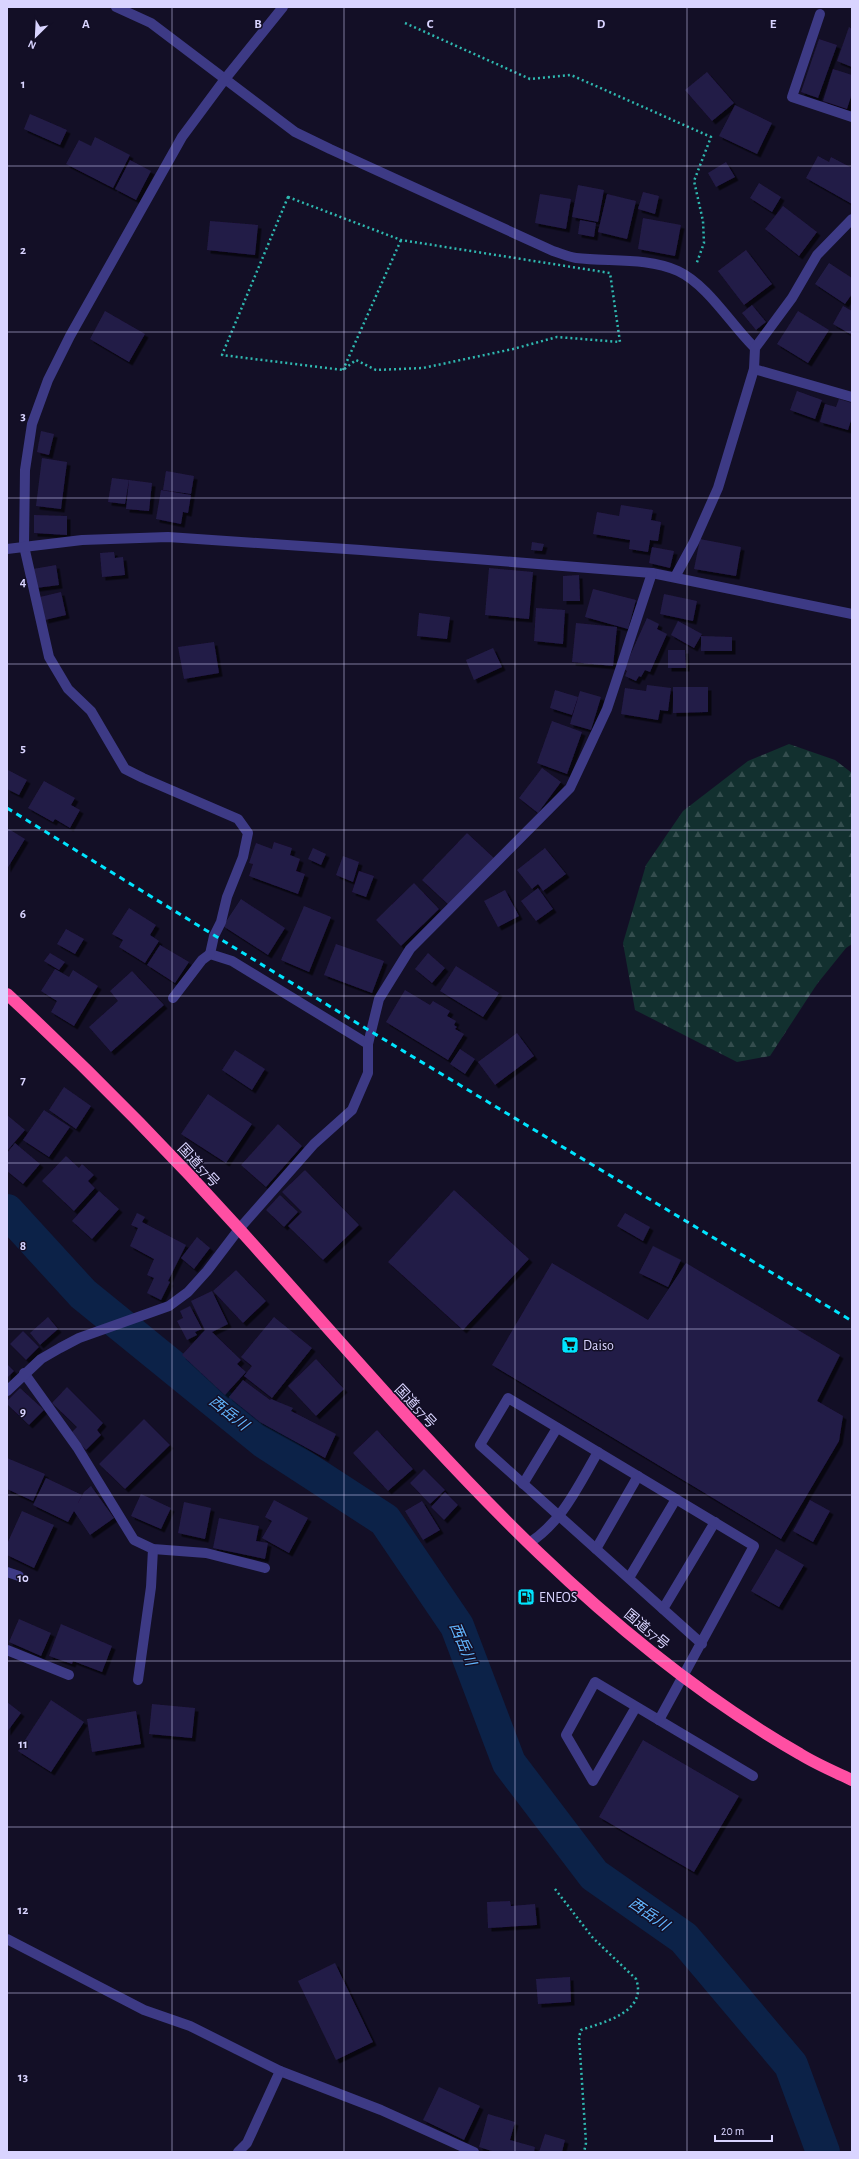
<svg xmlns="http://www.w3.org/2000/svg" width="859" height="2159" font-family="'Alegreya Sans','Noto Sans JP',sans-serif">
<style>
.forest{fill:url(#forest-firs)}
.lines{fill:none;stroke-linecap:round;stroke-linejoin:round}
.river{stroke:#0c2248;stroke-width:34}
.building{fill:#241b47;filter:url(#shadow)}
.path{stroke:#2fb8b0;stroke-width:2.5;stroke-dasharray:2 3;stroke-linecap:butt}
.minor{stroke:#3d3a85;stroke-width:10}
.highway{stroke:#ff4fa3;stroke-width:12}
.rail{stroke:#00e5ff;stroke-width:3;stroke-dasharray:6 5;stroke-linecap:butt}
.grid{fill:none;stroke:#d9d4ff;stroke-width:1;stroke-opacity:0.55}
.labels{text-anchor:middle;stroke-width:3;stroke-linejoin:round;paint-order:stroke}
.street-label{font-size:14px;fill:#d9d4ff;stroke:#130f26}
.poi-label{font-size:14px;fill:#d9d4ff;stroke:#130f26;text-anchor:start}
.water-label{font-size:15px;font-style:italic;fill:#62b6ff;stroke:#130f26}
.grid-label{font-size:13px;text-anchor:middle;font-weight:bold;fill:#d9d4ff;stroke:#130f26;stroke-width:3;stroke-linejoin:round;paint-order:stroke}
</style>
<defs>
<pattern id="forest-firs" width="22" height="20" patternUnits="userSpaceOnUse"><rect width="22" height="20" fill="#12302f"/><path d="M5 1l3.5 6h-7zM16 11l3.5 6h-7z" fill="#344d4e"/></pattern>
<filter id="shadow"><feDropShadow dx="3.5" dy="3.5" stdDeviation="0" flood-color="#0009"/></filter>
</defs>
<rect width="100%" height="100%" fill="#130f26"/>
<path class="forest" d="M 789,744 L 835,760 L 852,773 L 852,944 L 846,948 L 817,984 L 770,1056 L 737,1062 L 635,1010 L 623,943 L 646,865 L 683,811 L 748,761 Z"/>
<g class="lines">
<path class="river" d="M 7,1211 L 83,1294 L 265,1442 L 385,1520 L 457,1626 L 509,1763 L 594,1875 L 684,1938 L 791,2065 L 823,2152"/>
</g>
<g class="building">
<path d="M 849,27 L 852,29 L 852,67 L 837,61 Z"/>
<path d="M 819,39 L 837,45 L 818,98 L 801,92 Z"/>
<path d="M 833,69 L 852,75 L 852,93 L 847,109 L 823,101 Z"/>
<path d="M 707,72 L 734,103 L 712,121 L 685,90 Z"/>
<path d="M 735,105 L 772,123 L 757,154 L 719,136 Z"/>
<path d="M 30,114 L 67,130 L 60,145 L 24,129 Z"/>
<path d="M 95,137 L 130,155 L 113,188 L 66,164 L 79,140 L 91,146 Z"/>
<path d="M 818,156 L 829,162 L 831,157 L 852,168 L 852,204 L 806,178 Z"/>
<path d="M 130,160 L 151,171 L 136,200 L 115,189 Z"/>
<path d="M 726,162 L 735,177 L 716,187 L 708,173 Z"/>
<path d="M 759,183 L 781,197 L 772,212 L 750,198 Z"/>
<path d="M 578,185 L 604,190 L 598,222 L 572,217 Z"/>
<path d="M 643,192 L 659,196 L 655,214 L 638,209 Z"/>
<path d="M 540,194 L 571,199 L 566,229 L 535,223 Z"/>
<path d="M 607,194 L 636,201 L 627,239 L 598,232 Z"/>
<path d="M 783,206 L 817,232 L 799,256 L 765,229 Z"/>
<path d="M 643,218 L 681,225 L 675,256 L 638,249 Z"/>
<path d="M 580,220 L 596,223 L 594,237 L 578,234 Z"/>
<path d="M 210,221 L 258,225 L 255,255 L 207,250 Z"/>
<path d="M 746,250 L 772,284 L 744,305 L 718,271 Z"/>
<path d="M 829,263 L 852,278 L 852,294 L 845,304 L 815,284 Z"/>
<path d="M 752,305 L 766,322 L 756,330 L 742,313 Z"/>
<path d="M 843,306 L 852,311 L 852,335 L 833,324 Z"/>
<path d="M 105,311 L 145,334 L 129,362 L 90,339 Z"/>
<path d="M 798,311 L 829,330 L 808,363 L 777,344 Z"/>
<path d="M 797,391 L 822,400 L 815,419 L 790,410 Z"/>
<path d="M 839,399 L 852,403 L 852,417 L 848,430 L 820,422 L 825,404 L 836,407 Z"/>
<path d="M 41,431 L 54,434 L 49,455 L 37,452 Z"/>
<path d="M 42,458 L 67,462 L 61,509 L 36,506 Z"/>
<path d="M 166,471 L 194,476 L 191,494 L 163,490 Z"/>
<path d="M 112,478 L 129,480 L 125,504 L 108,502 Z"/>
<path d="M 129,480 L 152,483 L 149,511 L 126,509 Z"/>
<path d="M 161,490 L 191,495 L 188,513 L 183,512 L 181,524 L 156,519 Z"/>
<path d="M 621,505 L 653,510 L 651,520 L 661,522 L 658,541 L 650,540 L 648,552 L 629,549 L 630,540 L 593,534 L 597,512 L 619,516 Z"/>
<path d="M 34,515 L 67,516 L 67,535 L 34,533 Z"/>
<path d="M 700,539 L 741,547 L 736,576 L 694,569 Z"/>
<path d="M 532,542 L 544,544 L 542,551 L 531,550 Z"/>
<path d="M 652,547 L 674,551 L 670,568 L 649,563 Z"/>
<path d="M 114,552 L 115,558 L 123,557 L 125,575 L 102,577 L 100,553 Z"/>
<path d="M 56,565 L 59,585 L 36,588 L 33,569 Z"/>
<path d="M 489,568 L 533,572 L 529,619 L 485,615 Z"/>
<path d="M 579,575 L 580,601 L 563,601 L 563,576 Z"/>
<path d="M 593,589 L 636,600 L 628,629 L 585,617 Z"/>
<path d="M 61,592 L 66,615 L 45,620 L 40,597 Z"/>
<path d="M 664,594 L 697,601 L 693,621 L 660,614 Z"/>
<path d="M 536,608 L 565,610 L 563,644 L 534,641 Z"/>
<path d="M 419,613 L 450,617 L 447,639 L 417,636 Z"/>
<path d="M 647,618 L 659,624 L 657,629 L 667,634 L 650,672 L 645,670 L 641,677 L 639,676 L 636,681 L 625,676 L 627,671 L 624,669 Z"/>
<path d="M 678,621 L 702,634 L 694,648 L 671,635 Z"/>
<path d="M 576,623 L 617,627 L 613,666 L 572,662 Z"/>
<path d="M 701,636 L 732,637 L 732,651 L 701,651 Z"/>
<path d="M 214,642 L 219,673 L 184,679 L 178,647 Z"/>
<path d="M 493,648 L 502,667 L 474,680 L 466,660 Z"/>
<path d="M 668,650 L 685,650 L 686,668 L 668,668 Z"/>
<path d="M 647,685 L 671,688 L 668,711 L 660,710 L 658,720 L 621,714 L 625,688 L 646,691 Z"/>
<path d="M 673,687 L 708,687 L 708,712 L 673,713 Z"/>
<path d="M 555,690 L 578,697 L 572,715 L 550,708 Z"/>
<path d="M 580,691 L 601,697 L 591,730 L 570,724 Z"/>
<path d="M 552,721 L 582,732 L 567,774 L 537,763 Z"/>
<path d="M 542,768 L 561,782 L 538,813 L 519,798 Z"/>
<path d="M 8,770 L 27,780 L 19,795 L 7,789 Z"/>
<path d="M 44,781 L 75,798 L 71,805 L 80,810 L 70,828 L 55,819 L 53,822 L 28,808 Z"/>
<path d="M 7,828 L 25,839 L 7,869 Z"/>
<path d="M 467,833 L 495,859 L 450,906 L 422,880 Z"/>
<path d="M 274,842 L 292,848 L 290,855 L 300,859 L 296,871 L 305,874 L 298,894 L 249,876 L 253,864 L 249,863 L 256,843 L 272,849 Z"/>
<path d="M 313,848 L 326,854 L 321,865 L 308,859 Z"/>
<path d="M 545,848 L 566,874 L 543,891 L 538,884 L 532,889 L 517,870 Z"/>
<path d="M 343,856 L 359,862 L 353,882 L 336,875 Z"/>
<path d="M 359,871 L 374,876 L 366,897 L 352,892 Z"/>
<path d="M 414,883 L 439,909 L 401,946 L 376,920 Z"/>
<path d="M 538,888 L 553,909 L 536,921 L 521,901 Z"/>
<path d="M 505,890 L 519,916 L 498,927 L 484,901 Z"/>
<path d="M 241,899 L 285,928 L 268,955 L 223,926 Z"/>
<path d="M 304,906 L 331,917 L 309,972 L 281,960 Z"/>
<path d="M 129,908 L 156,925 L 150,935 L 159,941 L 145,963 L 119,947 L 123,940 L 112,934 Z"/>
<path d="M 66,929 L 84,939 L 75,954 L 57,944 Z"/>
<path d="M 336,944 L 384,961 L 372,993 L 324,975 Z"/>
<path d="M 160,945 L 189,962 L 175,983 L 147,965 Z"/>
<path d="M 50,953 L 65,962 L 59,970 L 44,961 Z"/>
<path d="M 428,953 L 445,968 L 432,983 L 415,969 Z"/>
<path d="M 456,966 L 499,993 L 483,1017 L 440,991 Z"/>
<path d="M 55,969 L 69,977 L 73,970 L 98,986 L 74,1026 L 51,1012 L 57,1001 L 41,991 Z"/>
<path d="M 132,971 L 164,1005 L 111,1052 L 89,1027 L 118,1001 L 110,991 Z"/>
<path d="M 405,990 L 430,1005 L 433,1001 L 450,1011 L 447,1016 L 456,1021 L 454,1025 L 457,1027 L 455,1029 L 464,1034 L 448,1060 L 386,1022 Z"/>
<path d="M 517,1033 L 534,1056 L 495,1085 L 478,1062 Z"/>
<path d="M 460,1049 L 475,1059 L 465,1074 L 450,1064 Z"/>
<path d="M 235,1050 L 265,1069 L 252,1090 L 222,1070 Z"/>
<path d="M 64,1087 L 91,1106 L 76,1129 L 49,1110 Z"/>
<path d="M 208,1094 L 252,1124 L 226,1163 L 181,1134 Z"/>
<path d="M 44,1110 L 70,1127 L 49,1157 L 23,1140 Z"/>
<path d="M 7,1115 L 25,1130 L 7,1151 Z"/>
<path d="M 278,1124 L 302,1146 L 266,1187 L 241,1165 Z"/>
<path d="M 15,1143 L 40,1164 L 23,1184 L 7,1171 L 7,1153 Z"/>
<path d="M 66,1156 L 79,1168 L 82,1164 L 94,1175 L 88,1181 L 95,1188 L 74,1211 L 42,1181 Z"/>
<path d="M 305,1170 L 359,1225 L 323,1260 L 288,1226 L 302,1212 L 282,1192 Z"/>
<path d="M 454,1190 L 529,1259 L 463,1330 L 388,1262 Z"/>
<path d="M 99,1191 L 119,1209 L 92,1239 L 72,1221 Z"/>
<path d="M 280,1195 L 298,1212 L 284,1227 L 266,1210 Z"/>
<path d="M 137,1213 L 145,1217 L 142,1222 L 186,1245 L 168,1281 L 170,1282 L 161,1300 L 147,1293 L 154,1278 L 147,1275 L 154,1259 L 130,1246 L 138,1228 L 131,1225 Z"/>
<path d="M 625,1213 L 650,1227 L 643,1241 L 617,1226 Z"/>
<path d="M 197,1237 L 210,1248 L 194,1269 L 181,1258 Z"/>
<path d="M 653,1246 L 681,1260 L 668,1287 L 639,1273 Z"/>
<path d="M 552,1263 L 648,1320 L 686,1263 L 840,1355 L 817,1401 L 843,1416 L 839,1441 L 781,1539 L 492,1365 Z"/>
<path d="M 236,1270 L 266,1301 L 243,1323 L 213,1291 Z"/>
<path d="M 212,1291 L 228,1324 L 212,1332 L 241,1360 L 237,1364 L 246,1372 L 225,1395 L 182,1355 L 205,1330 L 191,1301 Z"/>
<path d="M 190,1306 L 202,1329 L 195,1332 L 197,1335 L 187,1340 L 177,1321 L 183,1318 L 180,1311 Z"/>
<path d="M 48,1317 L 58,1329 L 40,1345 L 30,1333 Z"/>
<path d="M 274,1317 L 312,1348 L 272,1398 L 244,1376 L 252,1366 L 241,1357 Z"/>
<path d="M 23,1331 L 39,1347 L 26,1360 L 10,1344 Z"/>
<path d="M 316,1359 L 344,1389 L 316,1416 L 288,1386 Z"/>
<path d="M 7,1364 L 14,1371 L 7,1378 Z"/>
<path d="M 243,1380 L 270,1400 L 271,1399 L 293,1408 L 291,1411 L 336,1434 L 325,1458 L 260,1422 L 229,1397 Z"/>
<path d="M 67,1387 L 103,1423 L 97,1430 L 101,1435 L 86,1450 L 70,1434 L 77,1427 L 52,1403 Z"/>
<path d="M 20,1388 L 44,1410 L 29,1425 L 7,1404 L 7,1401 Z"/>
<path d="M 144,1419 L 170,1445 L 125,1489 L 99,1464 Z"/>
<path d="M 377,1430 L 413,1469 L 388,1491 L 353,1453 Z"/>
<path d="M 7,1458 L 45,1474 L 33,1501 L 7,1489 Z"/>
<path d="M 424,1469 L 445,1490 L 430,1504 L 410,1483 Z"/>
<path d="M 46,1478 L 82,1495 L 77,1505 L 84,1492 L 91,1486 L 114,1518 L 90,1535 L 74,1511 L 68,1522 L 33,1505 Z"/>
<path d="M 445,1492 L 458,1505 L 444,1520 L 431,1507 Z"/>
<path d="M 141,1494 L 171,1508 L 161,1529 L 131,1516 Z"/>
<path d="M 274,1500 L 308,1518 L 289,1553 L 262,1538 L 272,1521 L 265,1517 Z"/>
<path d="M 810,1500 L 830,1511 L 813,1542 L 793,1531 Z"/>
<path d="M 422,1501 L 440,1530 L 423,1540 L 405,1511 Z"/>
<path d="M 184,1502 L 211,1508 L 205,1539 L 178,1533 Z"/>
<path d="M 22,1511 L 54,1525 L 34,1568 L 7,1555 L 7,1544 Z"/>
<path d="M 219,1518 L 259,1526 L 256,1541 L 268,1543 L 265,1559 L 213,1548 Z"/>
<path d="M 776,1549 L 804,1565 L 779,1607 L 751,1591 Z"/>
<path d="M 19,1619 L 51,1633 L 41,1656 L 9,1642 Z"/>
<path d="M 61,1624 L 112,1646 L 102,1672 L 73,1661 L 72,1664 L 49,1656 Z"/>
<path d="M 51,1700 L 84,1722 L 51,1772 L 18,1751 Z"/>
<path d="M 7,1702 L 21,1713 L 7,1732 Z"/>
<path d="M 152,1704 L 195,1708 L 192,1738 L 149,1734 Z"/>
<path d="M 136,1711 L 141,1744 L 92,1752 L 87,1719 Z"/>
<path d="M 643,1740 L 739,1796 L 694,1872 L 599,1817 Z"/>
<path d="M 510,1901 L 511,1906 L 535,1904 L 537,1925 L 488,1928 L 487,1902 Z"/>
<path d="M 335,1963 L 373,2042 L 336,2060 L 298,1981 Z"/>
<path d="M 570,1977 L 571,2002 L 538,2004 L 536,1979 Z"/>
<path d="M 439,2087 L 480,2106 L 464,2140 L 423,2120 Z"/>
<path d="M 488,2114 L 515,2122 L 510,2140 L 535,2147 L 534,2152 L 495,2152 L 479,2147 Z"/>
<path d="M 545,2134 L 565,2140 L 562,2152 L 539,2152 Z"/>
</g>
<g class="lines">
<g class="path">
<path d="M 405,23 L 530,79 L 571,75 L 711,137 L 694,181 L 703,221 L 704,243 L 696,265"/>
<path d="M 288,197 L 401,240 L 610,273 L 620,342 L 557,337 L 513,349 L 423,368 L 376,370 L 356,360 L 343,370 L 222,355 Z"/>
<path d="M 343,370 L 401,240"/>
<path d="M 555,1889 L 593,1938 L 636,1979 C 648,2012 604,2022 581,2030 L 579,2037 L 586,2143 L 584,2152"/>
</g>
<g class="minor">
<path d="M 116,7 L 151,23 L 295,132 L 330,149 L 553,251 C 560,253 568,257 576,258 C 609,262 647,257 678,271 C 708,285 732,326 755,348"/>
<path d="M 283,7 L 225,79 L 182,137 L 70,336 L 48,380 L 32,424 L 25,470 L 24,546 L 49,657 L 68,689 L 91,711 L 125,769 L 143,778 L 238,819 L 248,833 L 243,857 L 227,897 L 221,922 L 214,936 L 210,954 L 232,961 L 368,1044"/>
<path d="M 820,14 L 792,97 L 852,117"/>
<path d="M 754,369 L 852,397"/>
<path d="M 7,549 L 82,540 L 168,537 L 361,550 L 652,573 L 852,614"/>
<path d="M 675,577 L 694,542 L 718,488 L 754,369 L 755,348 L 792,298 L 817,255 L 852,219"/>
<path d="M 173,998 L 202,960 L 210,954"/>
<path d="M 24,1373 L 77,1447 L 134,1540 L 153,1549 L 206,1553 L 265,1568"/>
<path d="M 7,1391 L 41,1359 L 60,1348 L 79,1338 L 169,1306 L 188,1292 L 207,1271 L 239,1229 L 314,1144 L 352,1110 L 368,1073 L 368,1044 L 379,999 L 410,949 L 570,788 L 607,709 L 652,573"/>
<path d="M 523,1484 L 557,1428"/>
<path d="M 529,1543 C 562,1522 578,1486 598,1452"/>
<path d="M 596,1549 L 638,1476"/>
<path d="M 7,1572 L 19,1576"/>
<path d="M 629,1578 L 676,1499"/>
<path d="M 663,1609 L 715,1522"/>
<path d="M 7,1650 L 69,1675"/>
<path d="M 138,1680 L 151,1587 L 153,1549"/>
<path d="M 636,1707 L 593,1781 L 566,1735 L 595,1682 L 753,1776"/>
<path d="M 659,1720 L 754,1546 L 508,1398 L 480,1445 L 702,1644"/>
<path d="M 7,1939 L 144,2010 L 190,2026 L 280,2071 L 381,2110 L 474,2152"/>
<path d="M 238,2152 L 247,2143 L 280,2071"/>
</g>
<path class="highway" d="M 7,994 C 88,1069 167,1149 241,1231 C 412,1420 575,1625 800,1754 C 816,1764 835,1772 852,1780"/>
<path class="rail" d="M 7,808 L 370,1031 L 852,1321"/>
</g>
<path class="grid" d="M 172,7 L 172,2152M 344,7 L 344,2152M 515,7 L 515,2152M 687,7 L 687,2152M 7,166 L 852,166M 7,332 L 852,332M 7,498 L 852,498M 7,664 L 852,664M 7,830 L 852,830M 7,996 L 852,996M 7,1163 L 852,1163M 7,1329 L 852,1329M 7,1495 L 852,1495M 7,1661 L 852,1661M 7,1827 L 852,1827M 7,1993 L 852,1993"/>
<defs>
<g id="supermarket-square" transform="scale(0.9)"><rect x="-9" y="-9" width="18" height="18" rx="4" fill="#00e5ff" stroke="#130f26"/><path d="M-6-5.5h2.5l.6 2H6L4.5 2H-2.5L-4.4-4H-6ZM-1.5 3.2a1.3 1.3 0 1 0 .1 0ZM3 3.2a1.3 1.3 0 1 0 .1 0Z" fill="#111"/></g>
<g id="fuel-square" transform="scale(0.9)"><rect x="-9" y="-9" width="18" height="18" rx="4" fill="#00e5ff" stroke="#130f26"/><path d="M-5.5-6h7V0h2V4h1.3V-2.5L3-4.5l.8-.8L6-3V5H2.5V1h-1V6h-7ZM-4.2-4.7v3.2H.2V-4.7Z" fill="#111"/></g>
</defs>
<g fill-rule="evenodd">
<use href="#supermarket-square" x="570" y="1345"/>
<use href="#fuel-square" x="526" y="1597"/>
</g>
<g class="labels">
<g class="street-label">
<text transform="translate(199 1165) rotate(47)" y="5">国道57号</text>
<text transform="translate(416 1406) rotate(47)" y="5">国道57号</text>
<text transform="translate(647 1629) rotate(40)" y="5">国道57号</text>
</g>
<g class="poi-label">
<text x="583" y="1350">Daiso</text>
<text x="539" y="1602">ENEOS</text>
</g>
<g class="water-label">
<text transform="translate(229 1413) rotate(39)" y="5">西岳川</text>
<text transform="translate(463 1644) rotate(67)" y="5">西岳川</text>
<text transform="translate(649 1914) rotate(35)" y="5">西岳川</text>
</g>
</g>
<g class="grid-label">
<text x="86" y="28">A</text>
<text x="258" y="28">B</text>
<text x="430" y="28">C</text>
<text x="601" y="28">D</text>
<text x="773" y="28">E</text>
<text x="23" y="88">1</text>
<text x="23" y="254">2</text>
<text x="23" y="420">3</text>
<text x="23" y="586">4</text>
<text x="23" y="752">5</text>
<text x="23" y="918">6</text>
<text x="23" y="1084">7</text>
<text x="23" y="1250">8</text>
<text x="23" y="1416">9</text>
<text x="23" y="1582">10</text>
<text x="23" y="1748">11</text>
<text x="23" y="1914">12</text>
<text x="23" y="2081">13</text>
</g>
<rect width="859" height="2159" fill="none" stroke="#d9d4ff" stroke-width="16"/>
<g transform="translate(36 36) rotate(204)" stroke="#130f26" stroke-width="3" paint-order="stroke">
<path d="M0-3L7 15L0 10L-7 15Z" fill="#d9d4ff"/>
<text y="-6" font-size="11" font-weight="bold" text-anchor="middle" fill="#d9d4ff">N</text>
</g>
<path d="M715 2135v6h57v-6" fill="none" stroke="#d9d4ff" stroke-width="2"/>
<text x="721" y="2135" font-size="12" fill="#d9d4ff" stroke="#130f26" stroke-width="3" paint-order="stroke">20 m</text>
</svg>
